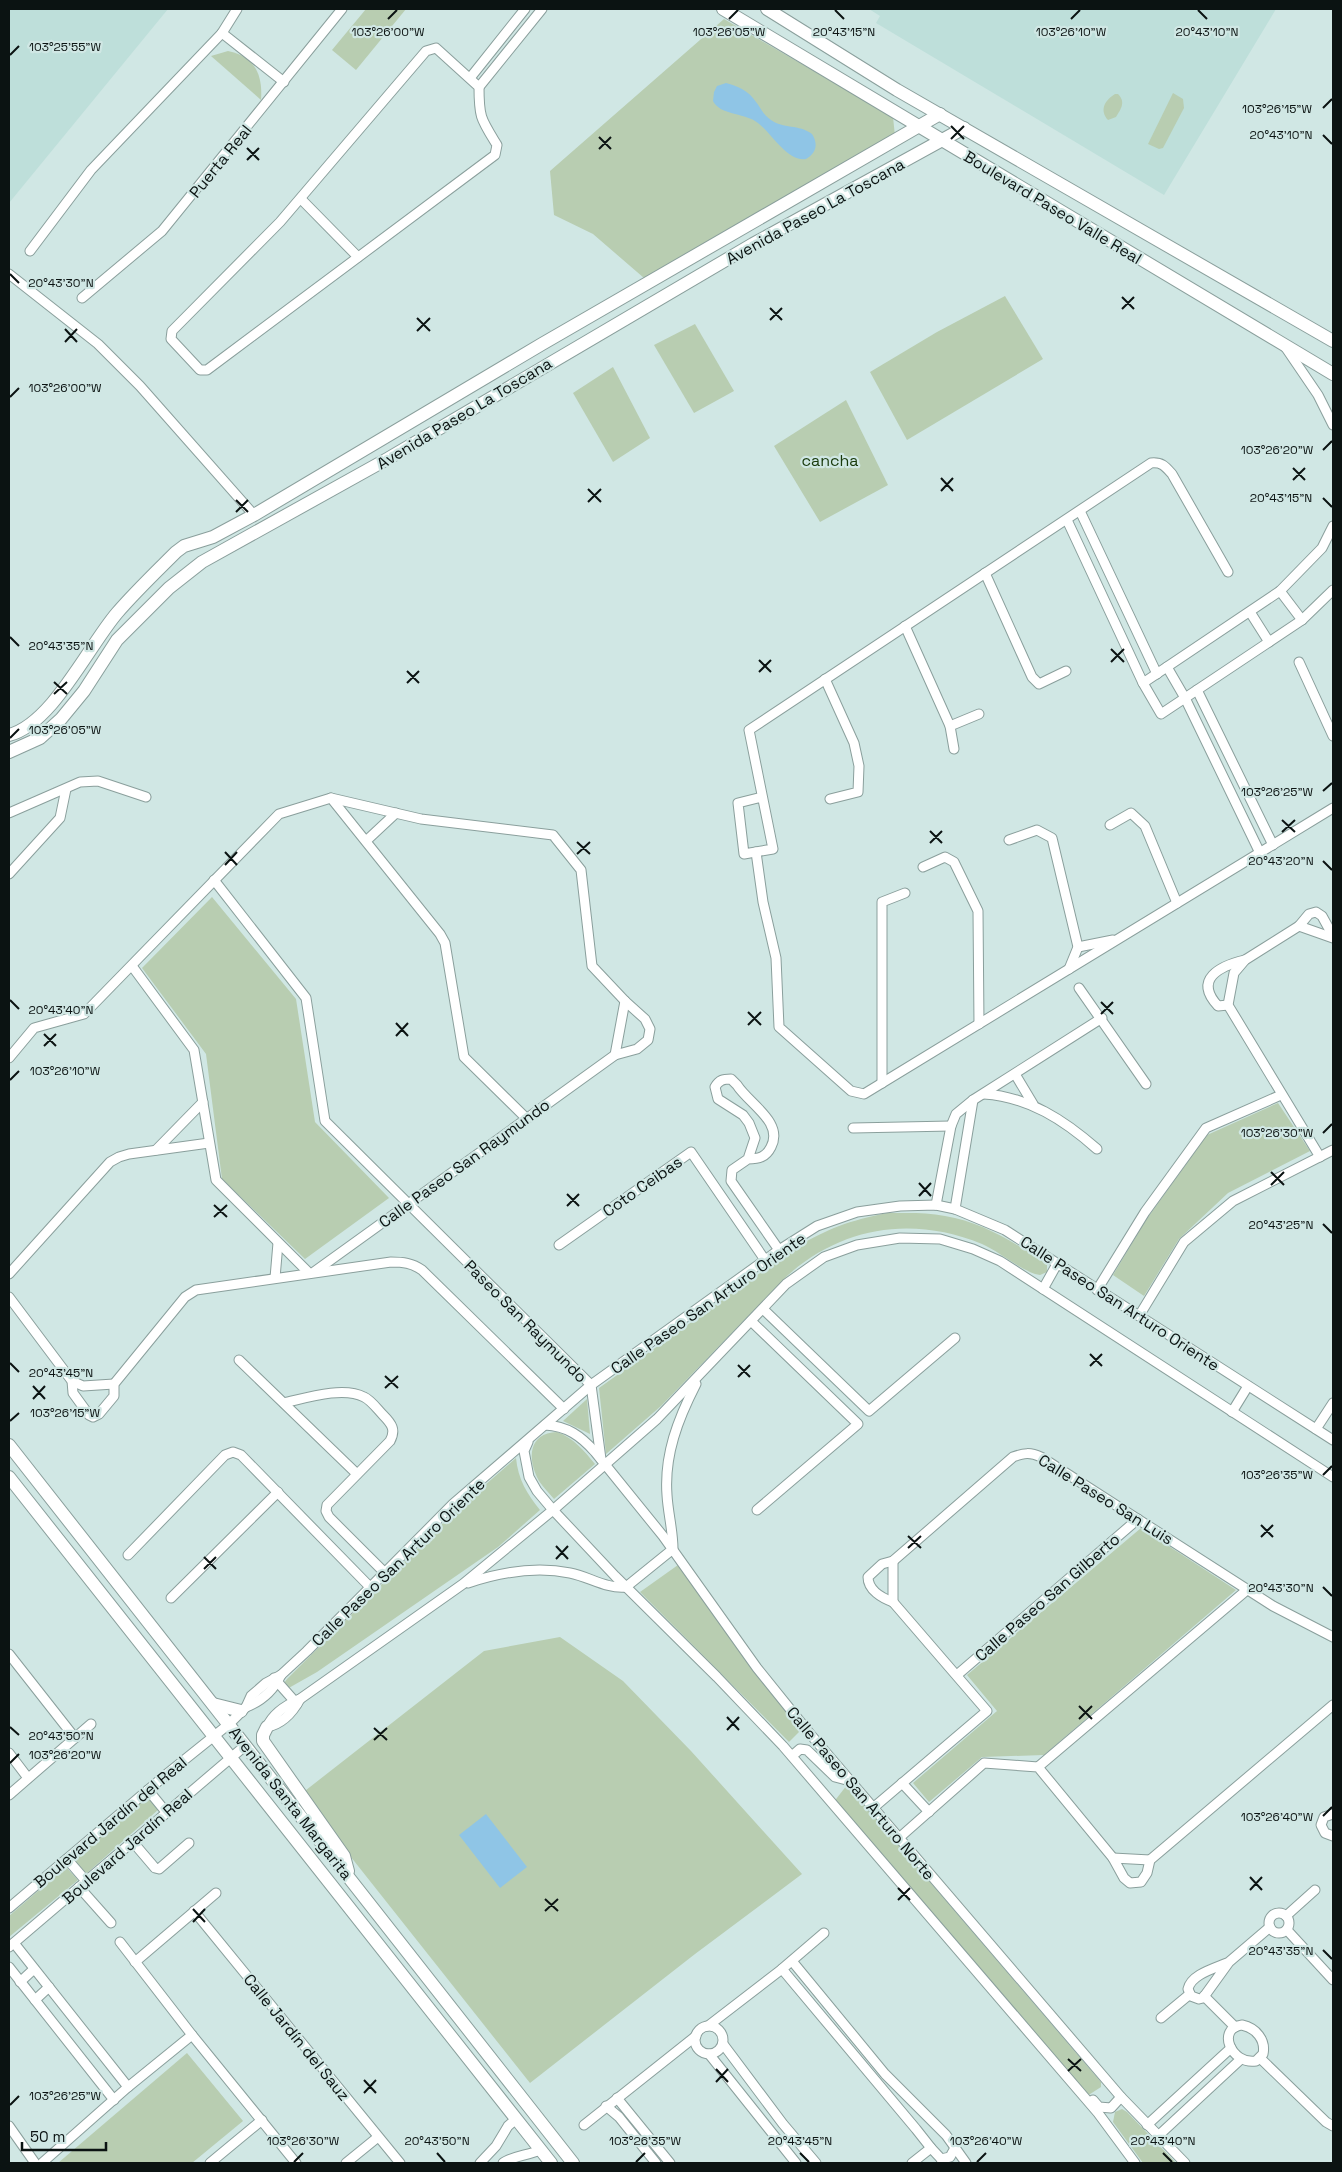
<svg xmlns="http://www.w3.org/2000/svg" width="1342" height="2172" font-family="'Space Grotesk',sans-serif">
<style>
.built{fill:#bedfda}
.green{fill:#b8cdb1}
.water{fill:#8fc5e6}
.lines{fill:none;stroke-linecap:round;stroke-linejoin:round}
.street-casing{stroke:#8a9f9c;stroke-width:11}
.secondary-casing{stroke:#8a9f9c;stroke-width:14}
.street{stroke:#fff;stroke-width:9}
.secondary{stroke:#fff;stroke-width:12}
.ticks{fill:none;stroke:#0b1312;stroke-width:2}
.labels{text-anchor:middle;stroke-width:4.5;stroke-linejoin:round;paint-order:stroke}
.street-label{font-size:16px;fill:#0b1312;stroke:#d0e7e4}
.park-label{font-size:16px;fill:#18390a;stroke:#d0e7e4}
.ticks-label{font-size:12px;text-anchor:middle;fill:#0b1312;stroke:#d0e7e4;stroke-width:4.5;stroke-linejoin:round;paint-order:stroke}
</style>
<rect width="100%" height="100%" fill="#d0e7e4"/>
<g class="built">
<path d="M 9,9 L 168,9 L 9,203 Z"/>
<path d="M 869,9 L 1276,9 L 1164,195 L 876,23 L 880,16 Z"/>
</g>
<g class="green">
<path d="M 366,9 L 406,9 L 356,70 L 332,50 Z"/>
<path d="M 724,19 L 893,117 L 895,136 L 644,278 L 593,234 L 554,215 L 550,171 Z"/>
<path d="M 228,51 C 254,56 263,74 261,100 L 211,56 Z"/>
<path d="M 1173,93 L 1183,99 L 1184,108 L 1163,148 L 1159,149 L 1148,144 Z"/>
<path d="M 1115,94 L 1118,94 C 1126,102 1121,109 1116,117 L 1108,120 C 1099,110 1105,100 1115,94 Z"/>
<path d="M 1005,296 L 1043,359 L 907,440 L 870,372 L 937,332 Z"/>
<path d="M 695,324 L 734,391 L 694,413 L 654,345 Z"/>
<path d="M 613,367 L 650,438 L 613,462 L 573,393 Z"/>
<path d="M 846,400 L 888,485 L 820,522 L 774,446 Z"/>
<path d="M 212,897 L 296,999 L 315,1122 L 389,1198 L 305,1259 L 222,1179 L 206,1054 L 142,968 Z"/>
<path d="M 1278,1103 L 1310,1151 L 1228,1193 L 1179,1239 L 1144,1296 L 1113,1275 L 1146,1220 L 1207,1135 Z"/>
<path d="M 887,1213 C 906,1213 926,1212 945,1216 C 982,1222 1013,1242 1043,1261 L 1047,1265 L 1047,1272 L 1040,1275 L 1035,1274 C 1016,1267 1000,1252 982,1244 C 913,1216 843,1226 787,1276 L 661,1406 L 606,1454 L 599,1388 L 795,1248 C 829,1228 848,1221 887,1213 Z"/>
<path d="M 587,1399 L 590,1434 L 563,1421 Z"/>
<path d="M 557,1432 C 574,1438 584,1451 595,1464 L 554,1499 C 549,1493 543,1487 539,1481 C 527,1459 528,1433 557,1432 Z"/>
<path d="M 516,1458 C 518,1479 527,1494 540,1510 L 498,1547 L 317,1672 L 287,1689 L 284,1683 L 287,1679 L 454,1512 Z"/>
<path d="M 1141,1528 L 1236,1590 L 1044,1755 L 982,1757 L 929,1802 L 913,1783 L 997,1711 L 967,1675 Z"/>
<path d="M 678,1565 L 801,1730 L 789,1742 L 640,1592 Z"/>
<path d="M 560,1637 L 623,1681 L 691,1751 L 802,1874 L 695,1954 L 530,2083 L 301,1794 L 484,1651 Z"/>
<path d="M 847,1785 L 1101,2082 L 1101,2087 L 1087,2096 L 833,1803 Z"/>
<path d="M 148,1796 L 159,1809 L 86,1874 L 74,1860 Z"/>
<path d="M 66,1867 L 78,1880 L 9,1937 L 9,1916 Z"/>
<path d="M 187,2053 L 243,2121 L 192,2163 L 58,2163 Z"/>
<path d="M 1122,2109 L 1127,2112 L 1176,2163 L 1143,2163 L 1113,2122 L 1115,2112 Z"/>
</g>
<g class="water">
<path d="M 726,83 C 738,86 749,91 756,102 C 761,108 763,115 771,120 C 783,129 799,124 812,134 C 818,143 817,153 806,159 C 786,162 771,131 755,121 C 743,113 720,115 713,101 L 714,92 L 717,86 Z"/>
<path d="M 486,1814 L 527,1867 L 500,1888 L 459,1835 Z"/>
</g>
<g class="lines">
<g class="street-casing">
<g id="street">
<path d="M 237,9 L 222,33 L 284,82"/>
<path d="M 436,48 L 479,87 C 479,118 481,119 497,145 L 495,155 L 207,370 L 200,370 L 171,339 L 172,331 L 280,222 L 426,51 Z"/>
<path d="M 470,78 L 525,9"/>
<path d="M 479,87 L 542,9"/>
<path d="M 301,199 L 358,257"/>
<path d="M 30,251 L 91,170 L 222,33"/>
<path d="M 9,274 L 98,344 L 140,386 L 254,515"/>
<path d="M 82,298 L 162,231 L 342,9"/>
<path d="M 1286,348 L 1318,395 L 1333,425"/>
<path d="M 1080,511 L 1157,674"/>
<path d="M 1067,520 L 1143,683 L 1161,714 L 1302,620 L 1333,590"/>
<path d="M 985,573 L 1032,677 L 1039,684 L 1066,671"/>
<path d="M 1280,591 L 1302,620"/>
<path d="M 1250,612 L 1269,642"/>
<path d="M 905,626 L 950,726 L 954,749"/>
<path d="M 1299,662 L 1333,736"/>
<path d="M 1167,667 L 1185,698 L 1260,853"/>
<path d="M 825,679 L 854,743 L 859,766 L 858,792 L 830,799"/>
<path d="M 1143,683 L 1280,591 L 1322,548 L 1333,526"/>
<path d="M 1197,690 L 1273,845"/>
<path d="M 950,726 L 979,714"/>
<path d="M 762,797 L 738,803 L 744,854 L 773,849 L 749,730 L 1151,463 C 1162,462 1165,466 1172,474 L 1228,572"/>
<path d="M 331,798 L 440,934 L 445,943 L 464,1057 L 526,1118"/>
<path d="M 9,813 L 80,782 L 98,781 L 146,797"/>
<path d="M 1110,825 L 1131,813 L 1145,826 L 1177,903"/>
<path d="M 1009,840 L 1037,830 L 1052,838 L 1078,947 L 1069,969"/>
<path d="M 366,841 L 396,813"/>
<path d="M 756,852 L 763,902 L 776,958 L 779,1027 L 851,1091 L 864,1094 L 1333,808"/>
<path d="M 923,867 L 945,857 L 954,862 L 978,911 L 979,1024"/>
<path d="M 9,874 L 60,818 L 66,789"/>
<path d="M 214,880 L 306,998 L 325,1121 L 591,1385 L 601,1459"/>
<path d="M 1299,926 L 1309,914 L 1316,912 L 1322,916 L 1333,936"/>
<path d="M 1078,947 L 1113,940"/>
<path d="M 132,966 L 194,1050 L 216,1180 L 309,1273"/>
<path d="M 1079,988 L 1146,1084"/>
<path d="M 1228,1005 L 1218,1006 C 1193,979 1220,966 1245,960"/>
<path d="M 615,1055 L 625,1001"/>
<path d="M 9,1058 L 34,1028 L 84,1014 L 279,814 L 331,798 L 421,819 L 553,835 L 581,870 L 592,966 L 625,1001 L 645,1019 L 650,1029 L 648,1040 L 637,1049 L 615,1055 L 314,1272"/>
<path d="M 1015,1074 L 1033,1104"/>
<path d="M 882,1083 L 882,902 L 905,893"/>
<path d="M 984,1094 C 1029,1097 1064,1120 1097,1149"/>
<path d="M 853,1128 L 951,1126"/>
<path d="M 156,1150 L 203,1102"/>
<path d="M 1320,1157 L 1228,1005 L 1234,973 L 1245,960 L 1299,926 L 1333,938"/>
<path d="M 748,1159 C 759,1159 766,1157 771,1147 C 784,1122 749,1104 737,1085 L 731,1079 C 723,1079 719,1080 715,1087 L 718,1099 L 743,1115 L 749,1123 L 755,1138 L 748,1159 L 732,1170 L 731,1181 L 779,1250"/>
<path d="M 936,1205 L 951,1126 L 956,1114 L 973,1100 L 1102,1018"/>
<path d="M 955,1209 L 973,1100"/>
<path d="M 559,1245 L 691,1152 L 765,1260"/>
<path d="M 9,1274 L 110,1162 L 119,1157 L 129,1154 L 209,1143"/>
<path d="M 275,1278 L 278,1243"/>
<path d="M 1043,1289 L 1057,1264"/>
<path d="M 1097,1290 L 1145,1212 L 1206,1128 L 1281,1095"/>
<path d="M 9,1297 L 72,1381 L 73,1393 L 89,1415 L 93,1417 L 99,1414 L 114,1396 L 114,1384 L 185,1297 L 196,1290 L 391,1262 C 403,1262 412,1263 422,1270 L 564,1409"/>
<path d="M 763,1309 L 869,1411 L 955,1338"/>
<path d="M 1139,1316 L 1184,1242 L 1233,1201 L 1333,1150"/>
<path d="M 751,1321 L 858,1424 L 757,1510"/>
<path d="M 239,1360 L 357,1474"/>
<path d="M 72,1381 L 83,1386 L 114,1384"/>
<path d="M 284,1403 C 306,1398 343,1386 364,1397 C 371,1400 378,1410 383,1415 C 392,1424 396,1430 390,1441 L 327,1505 L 326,1511 L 329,1517 L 385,1573"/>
<path d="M 1232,1412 L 1248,1386"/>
<path d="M 545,1425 C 567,1426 581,1436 595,1452 L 663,1536 L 757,1668 L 811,1735 L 1121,2097 L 1185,2163"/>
<path d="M 1316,1429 L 1333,1403"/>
<path d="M 528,1442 L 524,1451 L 529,1477 L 537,1491 L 553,1510 L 615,1576 L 717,1677 L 783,1746 L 1098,2113 L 1135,2163"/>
<path d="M 128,1555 L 225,1455 L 233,1452 L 241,1455 L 370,1587"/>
<path d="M 893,1561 L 893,1602"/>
<path d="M 468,1583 C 501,1572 535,1566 570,1573 C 590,1577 606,1589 626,1587 L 673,1549 C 673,1531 668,1513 667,1495 C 664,1455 678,1419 696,1384"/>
<path d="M 171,1598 L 278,1492"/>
<path d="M 9,1654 L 75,1738"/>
<path d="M 957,1675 L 1138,1519"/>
<path d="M 274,1678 L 297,1704"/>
<path d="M 246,1707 C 262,1701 273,1691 281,1675"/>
<path d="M 267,1727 C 273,1713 286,1705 300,1699 L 463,1584 L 553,1510 L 657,1419 L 786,1284 L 824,1257 L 857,1245 L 900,1238 L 940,1239 L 973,1249 L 1000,1261 L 1333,1477"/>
<path d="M 267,1727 C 282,1724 293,1712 300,1699"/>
<path d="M 9,1753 L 28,1778"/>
<path d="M 792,1756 L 800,1749 L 807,1750 L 835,1777 L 850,1781"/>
<path d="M 1038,1767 L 1248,1589"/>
<path d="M 902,1783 L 929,1812"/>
<path d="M 148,1790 L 166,1812"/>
<path d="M 9,1795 L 91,1724"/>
<path d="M 873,1808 L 987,1711 L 893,1602 C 882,1598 868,1590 868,1577 L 882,1564 L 893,1561 L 1013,1457 C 1024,1453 1030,1452 1041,1457 L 1273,1606 L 1333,1637"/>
<path d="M 1333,1814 L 1324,1817 L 1321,1825 L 1325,1833 L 1333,1836"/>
<path d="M 899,1838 L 984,1763 L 1038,1767 L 1113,1858 L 1124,1878 L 1130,1883 L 1141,1882 L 1147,1873 L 1150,1860 L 1333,1705"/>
<path d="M 132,1841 L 155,1868 L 159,1869 L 189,1843"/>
<path d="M 1113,1858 L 1150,1860"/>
<path d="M 67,1859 L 86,1881"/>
<path d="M 79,1887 L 111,1923"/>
<path d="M 9,1908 L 168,1773 L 229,1724 L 246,1707 L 251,1696 L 266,1683 L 281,1675 L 307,1651 L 453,1504 L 591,1385 L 779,1250 L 817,1226 L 857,1212 L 900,1206 L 936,1205 L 955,1209 L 1005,1230 L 1333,1440"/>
<path d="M 194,1911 L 400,2163"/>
<circle cx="1279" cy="1923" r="10"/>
<path d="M 1286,1916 L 1315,1890"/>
<path d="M 1287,1930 L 1333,1980"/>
<path d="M 120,1942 L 192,2035 L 296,2163"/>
<path d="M 14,1943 L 128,2087"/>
<path d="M 9,1947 L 246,1745"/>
<path d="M 792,1961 L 885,2074 L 946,2135 L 966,2163"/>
<path d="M 135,1962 L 216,1893"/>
<path d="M 1229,1962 C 1216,1968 1191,1974 1188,1989 L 1191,1996 L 1199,1999 L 1203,1998 L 1229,1962 L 1270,1927"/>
<path d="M 9,1967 L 114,2100"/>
<path d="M 782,1969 L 916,2129 L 931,2148 L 945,2163"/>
<path d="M 20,1982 L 34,1969"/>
<path d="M 1204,1996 L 1235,2027"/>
<path d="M 35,2000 L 49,1987"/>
<path d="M 1161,2018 L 1190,1994"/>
<path d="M 1242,2025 C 1256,2028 1266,2040 1263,2054 L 1256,2061 C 1231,2065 1216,2028 1242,2025 Z"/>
<path d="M 708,2026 L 782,1969 L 824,1933"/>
<circle cx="709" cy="2040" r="14"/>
<path d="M 723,2044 L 783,2124 L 816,2163"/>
<path d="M 709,2054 L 796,2163"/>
<path d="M 1260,2058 L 1326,2122 L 1333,2126"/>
<path d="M 617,2098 L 670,2163"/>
<path d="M 1093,2100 L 1099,2107 L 1111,2108 L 1121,2097"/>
<path d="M 606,2106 L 619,2117 L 656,2163"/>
<path d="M 584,2125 L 696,2036"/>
<path d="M 1147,2125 L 1231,2048"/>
<path d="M 9,2126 L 35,2163"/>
<path d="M 1158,2136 L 1241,2059"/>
<path d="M 941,2159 L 950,2157 L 955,2148"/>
<path d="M 42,2163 L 128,2087 L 192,2035"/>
<path d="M 210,2163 L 262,2120"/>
<path d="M 346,2163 L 378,2137"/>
<path d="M 480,2163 L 496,2146 L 508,2126 L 516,2119"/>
<path d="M 503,2163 C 510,2157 529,2155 540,2150"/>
<path d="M 912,2163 L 931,2148"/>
</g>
</g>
<g class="secondary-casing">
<g id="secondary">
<path d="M 723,9 L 1333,374"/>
<path d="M 767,9 L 897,90 L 1333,341"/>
<path d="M 9,735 C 52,724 88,647 117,613 C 135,592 156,572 176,552 L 184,546 L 213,537 L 254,515 L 542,344 L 940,114"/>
<path d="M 9,752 L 40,738 L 61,719 L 84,691 L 117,640 L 169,588 L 202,562 L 389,458 L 753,244 L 964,128"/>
<path d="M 9,1445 L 573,2163"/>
<path d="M 9,1477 L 551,2163"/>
<path d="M 213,1704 L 241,1711"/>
<path d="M 267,1727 L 263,1735 L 263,1741 L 344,1856 L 348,1871"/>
</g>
</g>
<use href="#street" class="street"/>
<use href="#secondary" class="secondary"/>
</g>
<path class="ticks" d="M 835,10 L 844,19M 1198,10 L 1207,19M 388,19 L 397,10M 729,19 L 738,10M 1071,19 L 1080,10M 10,55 L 19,46M 1323,108 L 1332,99M 951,126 L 964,139M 1323,135 L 1332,144M 599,137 L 611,149M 951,139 L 964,126M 247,148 L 259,160M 599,149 L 611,137M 247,160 L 259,148M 10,274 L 19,283M 1122,297 L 1134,309M 770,308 L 782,320M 1122,309 L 1134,297M 417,318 L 430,331M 770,320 L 782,308M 65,329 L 77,342M 417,331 L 430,318M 65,342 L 77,329M 10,397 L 19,388M 1323,450 L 1332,441M 1293,468 L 1305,480M 941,478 L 953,491M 1293,480 L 1305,468M 588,489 L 601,502M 941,491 L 953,478M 1323,498 L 1332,507M 236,500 L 248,512M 588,502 L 601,489M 236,512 L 248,500M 10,637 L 19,646M 1111,649 L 1124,662M 759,660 L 771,672M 1111,662 L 1124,649M 407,671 L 419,683M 759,672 L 771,660M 54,682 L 67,694M 407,683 L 419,671M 54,694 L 67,682M 10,738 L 19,729M 1323,791 L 1332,783M 1282,820 L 1295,832M 930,831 L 942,843M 1282,832 L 1295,820M 577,842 L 590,854M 930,843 L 942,831M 225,852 L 237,865M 577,854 L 590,842M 1323,861 L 1332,870M 225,865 L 237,852M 10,1000 L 19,1009M 1101,1002 L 1113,1014M 748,1012 L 761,1025M 1101,1014 L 1113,1002M 396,1023 L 408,1036M 748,1025 L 761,1012M 44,1034 L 56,1046M 396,1036 L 408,1023M 44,1046 L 56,1034M 10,1080 L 19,1071M 1323,1133 L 1332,1124M 1271,1172 L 1284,1185M 919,1183 L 931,1196M 1271,1185 L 1284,1172M 567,1194 L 579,1206M 919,1196 L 931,1183M 214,1205 L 227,1217M 567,1206 L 579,1194M 214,1217 L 227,1205M 1323,1224 L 1332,1233M 1090,1354 L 1102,1366M 10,1363 L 19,1372M 738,1365 L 750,1377M 1090,1366 L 1102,1354M 385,1376 L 398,1388M 738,1377 L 750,1365M 33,1386 L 45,1399M 385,1388 L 398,1376M 33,1399 L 45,1386M 10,1421 L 19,1413M 1323,1475 L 1332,1466M 1261,1525 L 1273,1537M 908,1536 L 921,1548M 1261,1537 L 1273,1525M 556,1546 L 568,1559M 908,1548 L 921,1536M 204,1557 L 216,1569M 556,1559 L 568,1546M 204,1569 L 216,1557M 1323,1587 L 1332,1596M 1079,1706 L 1092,1719M 727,1717 L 739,1730M 1079,1719 L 1092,1706M 10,1727 L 19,1735M 374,1728 L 387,1740M 727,1730 L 739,1717M 374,1740 L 387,1728M 10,1763 L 19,1754M 1323,1816 L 1332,1807M 1250,1877 L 1262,1890M 898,1888 L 910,1900M 1250,1890 L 1262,1877M 545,1899 L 558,1911M 898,1900 L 910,1888M 193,1909 L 205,1922M 545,1911 L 558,1899M 193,1922 L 205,1909M 1323,1950 L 1332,1959M 1068,2059 L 1081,2071M 716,2069 L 728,2082M 1068,2071 L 1081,2059M 364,2080 L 376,2093M 716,2082 L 728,2069M 364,2093 L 376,2080M 10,2105 L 19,2096M 437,2153 L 445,2162M 800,2153 L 809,2162M 1163,2153 L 1172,2162M 294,2162 L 303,2153M 636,2162 L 645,2153M 977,2162 L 986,2153"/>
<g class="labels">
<g class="street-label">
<text transform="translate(220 161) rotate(-51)" y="6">Puerta Real</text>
<text transform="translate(1053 207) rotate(31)" y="6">Boulevard Paseo Valle Real</text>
<text transform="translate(815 211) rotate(-29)" y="6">Avenida Paseo La Toscana</text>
<text transform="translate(464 413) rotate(-31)" y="6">Avenida Paseo La Toscana</text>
<text transform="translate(464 1163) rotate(-36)" y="6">Calle Paseo San Raymundo</text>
<text transform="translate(642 1186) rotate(-35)" y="6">Coto Ceibas</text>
<text transform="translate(708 1303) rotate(-35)" y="6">Calle Paseo San Arturo Oriente</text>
<text transform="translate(1120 1303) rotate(33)" y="6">Calle Paseo San Arturo Oriente</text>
<text transform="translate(526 1321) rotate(45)" y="6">Paseo San Raymundo</text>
<text transform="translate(1106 1499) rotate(32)" y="6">Calle Paseo San Luis</text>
<text transform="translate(398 1562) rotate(-44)" y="6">Calle Paseo San Arturo Oriente</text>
<text transform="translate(1047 1597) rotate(-41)" y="6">Calle Paseo San Gilberto</text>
<text transform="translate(861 1793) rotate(50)" y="6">Calle Paseo San Arturo Norte</text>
<text transform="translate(291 1803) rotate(52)" y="6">Avenida Santa Margarita</text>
<text transform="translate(110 1822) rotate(-40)" y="6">Boulevard Jardín del Real</text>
<text transform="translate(127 1846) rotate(-41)" y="6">Boulevard Jardín Real</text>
<text transform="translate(297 2037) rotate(51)" y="6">Calle Jardín del Sauz</text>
</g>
<g class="park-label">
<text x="830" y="466">cancha</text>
</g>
</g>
<g class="ticks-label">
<text x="388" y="36">103°26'00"W</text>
<text x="729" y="36">103°26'05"W</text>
<text x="844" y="36">20°43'15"N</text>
<text x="1071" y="36">103°26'10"W</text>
<text x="1207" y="36">20°43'10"N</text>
<text x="65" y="51">103°25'55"W</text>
<text x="1277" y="113">103°26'15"W</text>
<text x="1281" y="139">20°43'10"N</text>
<text x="61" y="287">20°43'30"N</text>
<text x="65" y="392">103°26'00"W</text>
<text x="1277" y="454">103°26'20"W</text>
<text x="1281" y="502">20°43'15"N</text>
<text x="61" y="650">20°43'35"N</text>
<text x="65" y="734">103°26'05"W</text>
<text x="1277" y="796">103°26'25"W</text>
<text x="1281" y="865">20°43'20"N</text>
<text x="61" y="1014">20°43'40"N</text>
<text x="65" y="1075">103°26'10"W</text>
<text x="1277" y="1137">103°26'30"W</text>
<text x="1281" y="1229">20°43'25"N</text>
<text x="61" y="1377">20°43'45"N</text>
<text x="65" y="1417">103°26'15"W</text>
<text x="1277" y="1479">103°26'35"W</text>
<text x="1281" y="1592">20°43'30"N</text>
<text x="61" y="1740">20°43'50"N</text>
<text x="65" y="1759">103°26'20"W</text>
<text x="1277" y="1821">103°26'40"W</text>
<text x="1281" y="1955">20°43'35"N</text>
<text x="65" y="2100">103°26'25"W</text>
<text x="303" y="2145">103°26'30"W</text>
<text x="437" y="2145">20°43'50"N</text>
<text x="645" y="2145">103°26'35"W</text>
<text x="800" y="2145">20°43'45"N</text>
<text x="986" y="2145">103°26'40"W</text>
<text x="1163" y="2145">20°43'40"N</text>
</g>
<rect width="1342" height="2172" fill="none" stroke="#0b1312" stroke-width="20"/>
<path d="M22 2142v8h84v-8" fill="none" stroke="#0b1312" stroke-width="2.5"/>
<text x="30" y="2142" font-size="15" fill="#0b1312" stroke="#d0e7e4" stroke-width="4" paint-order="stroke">50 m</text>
</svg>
